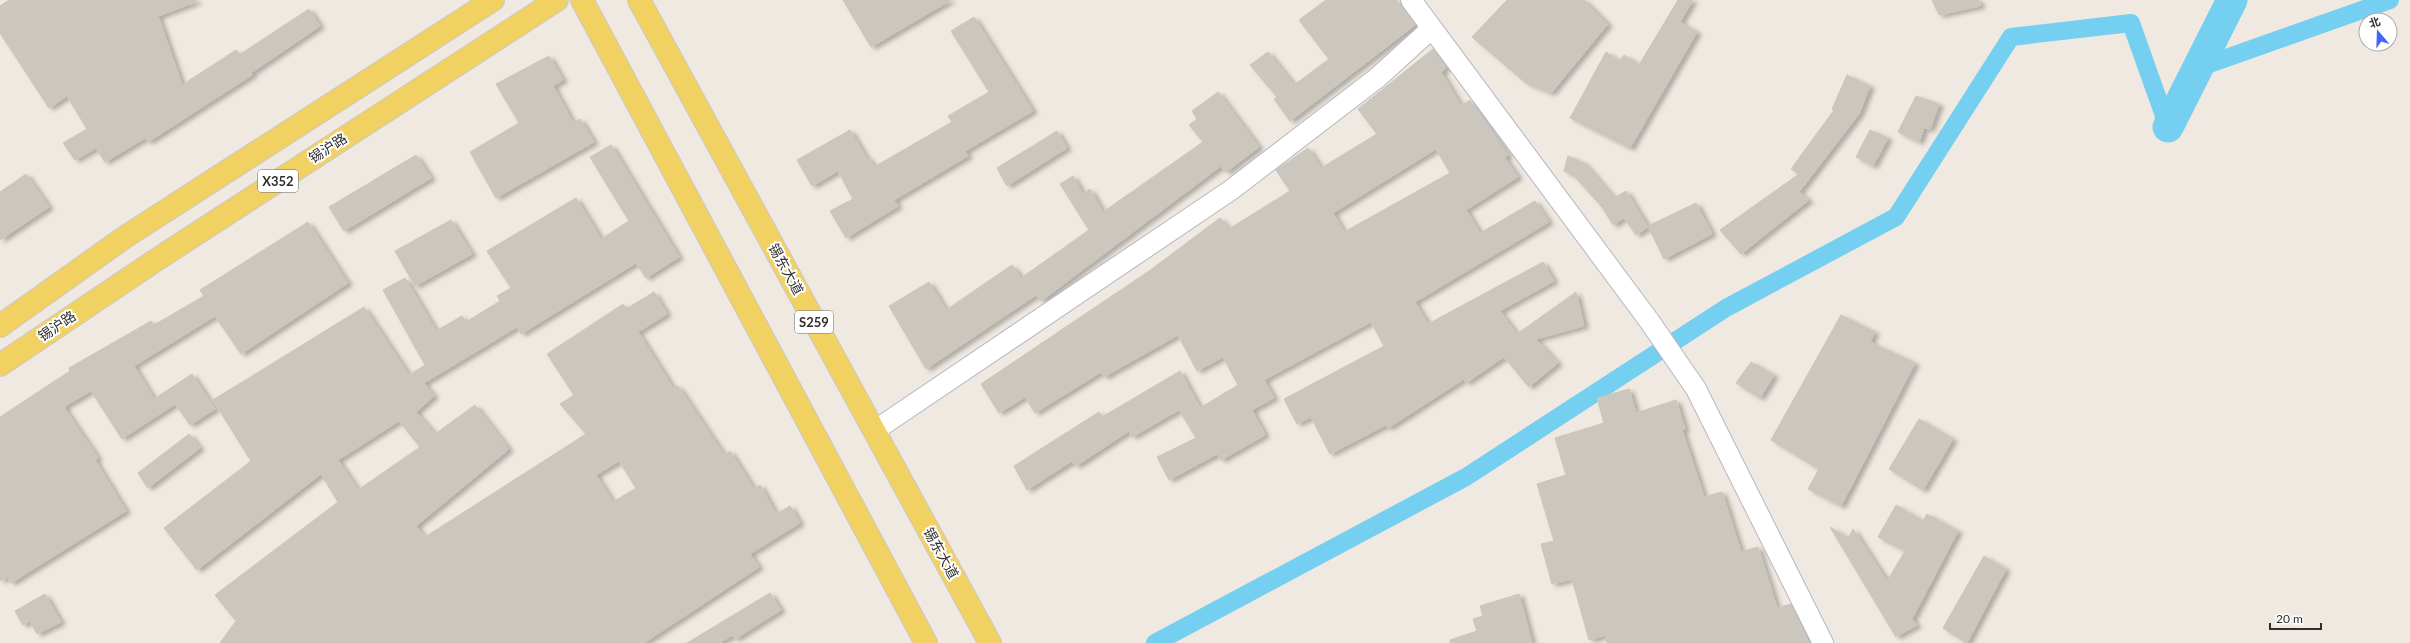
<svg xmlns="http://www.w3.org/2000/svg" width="2410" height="643" font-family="Lato,'Noto Sans SC',sans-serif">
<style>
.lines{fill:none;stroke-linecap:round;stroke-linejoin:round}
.canal{stroke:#75cff0;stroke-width:18}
.river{stroke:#75cff0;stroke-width:31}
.building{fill:#cbc7bf;stroke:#cbc5ba;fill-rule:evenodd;filter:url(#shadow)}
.street-casing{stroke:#b4b7c1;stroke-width:22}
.primary-casing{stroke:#c9c9c9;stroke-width:24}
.street{stroke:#fff;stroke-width:20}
.primary{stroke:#f2d163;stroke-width:22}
.labels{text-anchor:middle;stroke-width:4;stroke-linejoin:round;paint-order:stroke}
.shield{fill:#fff;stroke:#6d6d6d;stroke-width:1}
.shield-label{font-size:13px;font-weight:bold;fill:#2e2e2e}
.street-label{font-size:14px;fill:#2e2e2e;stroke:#fff}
</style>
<defs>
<filter id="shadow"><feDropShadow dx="4.5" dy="2.5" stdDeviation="2" flood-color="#0004"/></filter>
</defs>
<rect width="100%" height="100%" fill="#efe9e1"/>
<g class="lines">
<g class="canal">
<path d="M 2198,68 L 2390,0"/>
<path d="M 1155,643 L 1466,477 L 1726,308 L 1896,217 L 2011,37 L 2131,23 L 2168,127"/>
</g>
<path class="river" d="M 2168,127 L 2232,0"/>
</g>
<g class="building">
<path d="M 9,0 L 196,0 L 196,2 L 158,16 L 182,85 L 236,50 L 239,55 L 309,9 L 320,26 L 251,73 L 252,75 L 148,142 L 145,138 L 105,162 L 96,148 L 75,160 L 63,143 L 87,129 L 67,96 L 49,108 L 0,33 L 0,6 Z"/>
<path d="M 843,0 L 951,0 L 871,47 Z"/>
<path d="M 1326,0 L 1396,0 L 1415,25 L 1290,121 L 1274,99 L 1277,97 L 1250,65 L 1268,52 L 1294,85 L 1329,59 L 1299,20 Z"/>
<path d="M 1507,0 L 1584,0 L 1608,24 L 1551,93 L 1526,83 L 1472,37 Z"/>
<path d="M 1678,0 L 1693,0 L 1680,22 L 1697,32 L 1630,148 L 1570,118 L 1606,52 L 1620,61 L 1624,55 L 1639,65 Z"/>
<path d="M 1932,0 L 1979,0 L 1980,6 L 1939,15 Z"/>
<path d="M 974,17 L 1033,111 L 965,151 L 968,156 L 894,200 L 898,206 L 846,238 L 830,211 L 853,199 L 838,171 L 812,186 L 797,160 L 850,130 L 867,159 L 869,158 L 874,167 L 952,122 L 948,116 L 989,92 L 951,31 Z"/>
<path d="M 1433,49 L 1447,67 L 1441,72 L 1461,106 L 1470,100 L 1508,155 L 1505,158 L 1518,177 L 1466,210 L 1480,233 L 1535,201 L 1549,222 L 1415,302 L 1428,324 L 1543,262 L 1554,281 L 1500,311 L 1517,334 L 1576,292 L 1584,326 L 1536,339 L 1558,363 L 1529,387 L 1504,357 L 1466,383 L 1464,379 L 1388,428 L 1386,425 L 1330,454 L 1311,417 L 1297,424 L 1284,399 L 1384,346 L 1371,322 L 1264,380 L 1274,398 L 1252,410 L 1265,435 L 1221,460 L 1217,454 L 1169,480 L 1157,457 L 1196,438 L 1179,410 L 1132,437 L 1129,431 L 1076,466 L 1072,461 L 1027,490 L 1014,466 L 1099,412 L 1102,417 L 1180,371 L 1200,408 L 1238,385 L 1223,357 L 1197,371 L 1178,335 L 1104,377 L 1101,372 L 1035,413 L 1025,397 L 999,413 L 981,384 L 1149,271 L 1220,218 L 1229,229 L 1290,191 L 1276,170 L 1308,148 L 1321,168 L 1377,134 L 1358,109 ZM 1436,149 L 1450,173 L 1344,232 L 1333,213 Z"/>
<path d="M 549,56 L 563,80 L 553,86 L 573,123 L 580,119 L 594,142 L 496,198 L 470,152 L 519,123 L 496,84 Z"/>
<path d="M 1847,75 L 1870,86 L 1859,114 L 1799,192 L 1809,200 L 1741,254 L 1720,230 L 1799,174 L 1791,169 L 1834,110 L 1832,109 Z"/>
<path d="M 1218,92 L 1259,147 L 1226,172 L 1221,166 L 1041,301 L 1036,295 L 926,369 L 889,306 L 929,282 L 946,310 L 1012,265 L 1021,278 L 1089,230 L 1060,184 L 1073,176 L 1083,194 L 1090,189 L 1103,212 L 1203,142 L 1189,125 L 1197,119 L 1192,111 Z"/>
<path d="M 1916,96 L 1939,104 L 1930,129 L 1924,128 L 1919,142 L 1898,132 Z"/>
<path d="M 1870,130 L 1888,138 L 1873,166 L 1856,157 Z"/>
<path d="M 1057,131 L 1067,148 L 1007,186 L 997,168 Z"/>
<path d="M 611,145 L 679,257 L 646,278 L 636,263 L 521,334 L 517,327 L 424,383 L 434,396 L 416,412 L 435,434 L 475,405 L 509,449 L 416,526 L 425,537 L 586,434 L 560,404 L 574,395 L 547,354 L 623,304 L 626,309 L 654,292 L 667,314 L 638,332 L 673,388 L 678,386 L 724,455 L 730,451 L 754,489 L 760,485 L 776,514 L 790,506 L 800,523 L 750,554 L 759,567 L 644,643 L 220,643 L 236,621 L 215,595 L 338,502 L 321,474 L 197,570 L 164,528 L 251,461 L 213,400 L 364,307 L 409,375 L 425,365 L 383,290 L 405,278 L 436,331 L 462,316 L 466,322 L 500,301 L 497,296 L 511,288 L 487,251 L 576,198 L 601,239 L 629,221 L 590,157 ZM 399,421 L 420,447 L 358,490 L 338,460 ZM 619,461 L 636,488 L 613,502 L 596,475 Z"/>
<path d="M 416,155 L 431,178 L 344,231 L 329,207 Z"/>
<path d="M 1568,156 L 1584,163 L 1614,198 L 1626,191 L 1648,227 L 1636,235 L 1624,218 L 1613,225 L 1602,207 L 1574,176 L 1564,171 Z"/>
<path d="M 26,174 L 49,207 L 0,240 L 0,192 Z"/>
<path d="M 1696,203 L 1712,234 L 1664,259 L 1648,226 Z"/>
<path d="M 451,220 L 472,254 L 415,286 L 395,251 Z"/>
<path d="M 308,222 L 348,283 L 241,354 L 215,316 L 134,366 L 154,399 L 192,374 L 215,409 L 190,425 L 175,404 L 122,439 L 91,391 L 65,406 L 65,409 L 98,458 L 95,460 L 126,511 L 11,583 L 7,577 L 0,581 L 0,417 L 70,371 L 69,368 L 151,321 L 154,325 L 204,296 L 200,290 Z"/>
<path d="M 1841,315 L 1875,332 L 1870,342 L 1915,363 L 1841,506 L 1808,489 L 1819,469 L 1771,440 Z"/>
<path d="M 1751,362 L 1774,375 L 1760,398 L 1736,383 Z"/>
<path d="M 1629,389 L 1636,413 L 1676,400 L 1685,429 L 1682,430 L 1704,497 L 1722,492 L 1741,552 L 1758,547 L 1777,608 L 1791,604 L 1809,643 L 1607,643 L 1606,635 L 1589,640 L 1572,579 L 1552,584 L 1541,544 L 1554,541 L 1537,484 L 1566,475 L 1555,438 L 1604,423 L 1597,398 Z"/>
<path d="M 1919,419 L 1953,439 L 1923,490 L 1889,469 Z"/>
<path d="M 189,434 L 200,448 L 148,488 L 138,473 Z"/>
<path d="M 1896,505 L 1923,521 L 1927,514 L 1958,531 L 1912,619 L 1917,625 L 1896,637 L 1830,527 L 1848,538 L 1853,529 L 1887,581 L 1905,551 L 1878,537 Z"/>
<path d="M 1984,556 L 2006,569 L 1967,643 L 1943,628 Z"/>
<path d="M 770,593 L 781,610 L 735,639 L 733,635 L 719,643 L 687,643 Z"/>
<path d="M 45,594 L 61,622 L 37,634 L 30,621 L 23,625 L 15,611 Z"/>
<path d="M 1519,594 L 1532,643 L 1450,643 L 1450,640 L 1477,631 L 1473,619 L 1483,616 L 1480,606 Z"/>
</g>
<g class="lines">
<g class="street-casing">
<g id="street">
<path d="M 1411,0 L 1650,322 L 1696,389 L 1823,643"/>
<path d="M 874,431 L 1231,190 L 1377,78 L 1431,29"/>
</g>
</g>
<g class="primary-casing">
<g id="primary">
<path d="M 582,0 L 926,643"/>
<path d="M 639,0 L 990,643"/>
<path d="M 0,326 L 125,237 L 493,0"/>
<path d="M 0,365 L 156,260 L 557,0"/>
</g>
</g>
<use href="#street" class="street"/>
<use href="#primary" class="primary"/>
</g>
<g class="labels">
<g class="shield">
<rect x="258" y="170" width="40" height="22" rx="3"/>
<rect x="795" y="311" width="38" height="22" rx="3"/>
</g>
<g class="shield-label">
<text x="278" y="186">X352</text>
<text x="814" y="327">S259</text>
</g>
<g class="street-label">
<text transform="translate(328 148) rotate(-33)" y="5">锡沪路</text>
<text transform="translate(786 269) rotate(61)" y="5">锡东大道</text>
<text transform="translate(57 326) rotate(-34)" y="5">锡沪路</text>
<text transform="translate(941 553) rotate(61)" y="5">锡东大道</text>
</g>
</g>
<g transform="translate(2378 32) rotate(341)"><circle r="19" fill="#ffffff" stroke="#ababab"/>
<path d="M0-3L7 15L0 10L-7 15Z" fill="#4264fb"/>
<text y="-6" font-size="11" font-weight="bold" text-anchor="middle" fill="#2e2e2e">北</text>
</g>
<path d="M2270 623v6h51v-6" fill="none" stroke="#2e2e2e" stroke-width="2"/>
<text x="2276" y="623" font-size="12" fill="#2e2e2e" stroke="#ffffff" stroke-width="3" paint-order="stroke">20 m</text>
</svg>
